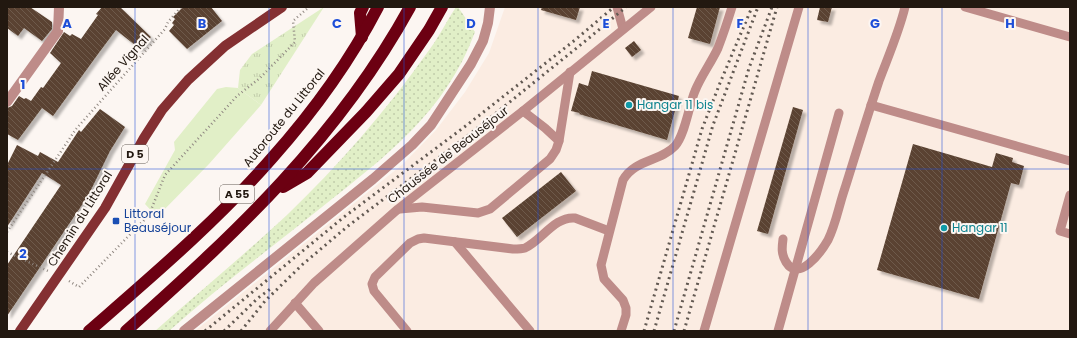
<svg xmlns="http://www.w3.org/2000/svg" width="1077" height="338" font-family="Poppins,sans-serif">
<style>
.built{fill:#fbece2}
.grass{fill:url(#grass-dots)}
.park{fill:url(#park-tufts)}
.pitch{fill:#e1efc7}
.building{fill:url(#building-back-hatch);filter:url(#shadow)}
.lines{fill:none;stroke-linecap:round;stroke-linejoin:round}
.path{stroke:#8f8781;stroke-width:2.5;stroke-dasharray:1 3;stroke-linecap:butt}
.lane{stroke:#be8c89;stroke-width:9}
.street{stroke:#be8c89;stroke-width:10}
.primary{stroke:#843032;stroke-width:10}
.highway{stroke:#6c0012;stroke-width:12}
.rail{stroke:#625952;stroke-width:3;stroke-dasharray:2 4;stroke-linecap:butt}
.grid{fill:none;stroke:#1d4ed8;stroke-width:1;stroke-opacity:0.55}
.culture-dot{fill:#0f9aa8;stroke:#fcf6f2;stroke-width:1.5}
.transit-dot{fill:#1a4fb4;stroke:#fcf6f2;stroke-width:1.5}
.labels{text-anchor:middle;stroke-width:4;stroke-linejoin:round;paint-order:stroke}
.shield{fill:#fcf6f2;stroke:#635b54;stroke-width:1}
.shield-label{font-size:11px;font-weight:bold;fill:#221810}
.street-label{font-size:12px;fill:#221810;stroke:#fcf6f2}
.culture-label{font-size:12px;fill:#0d838f;stroke:#fcf6f2;text-anchor:start}
.transit-label{font-size:12px;fill:#164399;stroke:#fcf6f2;text-anchor:start}
.grid-label{font-size:13px;text-anchor:middle;font-weight:bold;fill:#1d4ed8;stroke:#fcf6f2;stroke-width:4;stroke-linejoin:round;paint-order:stroke}
</style>
<defs>
<pattern id="grass-dots" width="8" height="8" patternUnits="userSpaceOnUse"><rect width="8" height="8" fill="#e1efc7"/><path d="M2 2h.1M6 6h.1" fill="none" stroke="#c1ccaa" stroke-width="1.8" stroke-linecap="round"/></pattern>
<pattern id="park-tufts" width="24" height="20" patternUnits="userSpaceOnUse"><rect width="24" height="20" fill="#e1efc7"/><path d="M3 7l-1-3M5 7V3M7 7l1-3M15 17l-1-3M17 17v-4M19 17l1-3" fill="none" stroke="#c1ccaa"/></pattern>
<pattern id="building-back-hatch" width="6" height="6" patternUnits="userSpaceOnUse"><rect width="6" height="6" fill="#5a4231"/><path d="M-1 5l2 2M0 0l6 6M5-1l2 2" fill="none" stroke="#6e5a4c"/></pattern>
<filter id="shadow"><feDropShadow dx="3.5" dy="3.5" stdDeviation="1" flood-color="#0004"/></filter>
</defs>
<rect width="100%" height="100%" fill="#fcf6f2"/>
<path class="built" d="M 505,7 L 1070,7 L 1070,331 L 195,331 L 403,164 L 436,130 L 465,92 L 489,53 Z"/>
<path class="grass" d="M 456,7 L 458,7 L 475,32 C 445,113 386,156 322,207 C 271,248 218,287 169,331 L 155,331 C 199,292 244,255 287,215 C 338,166 386,111 427,53 C 438,39 446,22 456,7 Z"/>
<path class="park" d="M 324,7 L 261,105 L 238,88 L 240,70 L 252,54 Z"/>
<path class="pitch" d="M 226,87 L 238,88 L 261,105 L 209,164 L 157,217 L 145,204 L 175,150 L 174,142 L 217,89 Z"/>
<g class="building">
<path d="M 7,7 L 30,7 L 52,22 L 52,29 L 42,41 L 24,28 L 18,36 L 7,28 Z"/>
<path d="M 102,7 L 120,7 L 151,37 L 140,49 L 116,30 L 98,54 L 53,116 L 42,108 L 18,140 L 7,134 L 7,108 L 12,106 L 19,96 L 24,99 L 26,98 L 31,101 L 41,87 L 43,88 L 61,63 L 50,53 L 64,32 L 70,36 L 72,34 L 81,39 L 98,15 L 96,14 Z"/>
<path d="M 183,7 L 211,7 L 222,21 L 187,49 L 169,31 L 174,25 L 172,23 L 175,19 L 173,17 Z"/>
<path d="M 542,7 L 580,7 L 576,20 L 541,10 Z"/>
<path d="M 697,7 L 720,7 L 710,44 L 688,38 Z"/>
<path d="M 820,7 L 832,7 L 828,22 L 817,20 Z"/>
<path d="M 634,41 L 641,50 L 632,57 L 625,48 Z"/>
<path d="M 592,71 L 679,96 L 667,140 L 579,114 L 580,113 L 571,111 L 579,83 L 588,86 Z"/>
<path d="M 793,107 L 803,110 L 768,234 L 757,231 Z"/>
<path d="M 100,109 L 125,127 L 110,151 L 88,196 L 7,316 L 7,265 L 61,185 L 42,173 L 7,227 L 7,165 L 17,145 L 38,156 L 40,152 L 58,162 L 79,130 L 81,132 Z"/>
<path d="M 913,144 L 992,167 L 996,153 L 1013,158 L 1012,162 L 1024,166 L 1019,185 L 1011,183 L 979,299 L 877,270 Z"/>
<path d="M 561,172 L 576,191 L 517,237 L 502,218 Z"/>
</g>
<g class="lines">
<g class="path">
<path d="M 7,232 L 76,129 L 165,29 L 168,22 L 181,7"/>
<path d="M 7,252 L 48,271"/>
<path d="M 69,281 L 79,287 L 149,215 L 165,175 L 237,96 L 260,78 L 295,42 L 293,21 L 309,7"/>
</g>
<g class="lane">
<path d="M 617,7 L 623,29"/>
<path d="M 965,7 L 1070,37"/>
<path d="M 871,105 L 1070,161"/>
<path d="M 523,111 L 545,128 L 559,141"/>
<path d="M 1070,195 L 1060,231 L 1070,234"/>
<path d="M 400,209 L 422,207 L 478,213 L 490,209 L 550,159 L 556,150 L 559,141 L 570,72"/>
<path d="M 783,239 C 782,247 781,254 786,262 C 799,283 821,252 828,240 C 836,224 839,205 845,188 C 856,153 867,117 879,81 C 888,57 899,32 905,7"/>
<path d="M 455,242 L 530,331"/>
<path d="M 295,303 L 319,331"/>
<path d="M 270,331 L 314,283 L 398,209 L 523,111 L 651,7"/>
<path d="M 407,331 L 374,291 L 372,284 L 375,277 L 410,243 L 418,239 L 424,238 L 513,249 C 517,249 522,249 525,248 C 542,240 555,216 575,218 L 609,231"/>
<path d="M 621,331 L 626,315 L 626,308 L 623,300 L 604,279 L 601,265 L 623,180 C 635,159 660,162 675,146 C 685,135 689,105 695,91 C 701,76 711,63 718,48 C 723,35 728,20 732,7"/>
<path d="M 704,331 L 799,7"/>
<path d="M 778,331 L 839,113"/>
</g>
<g class="street">
<path d="M 7,102 L 58,31 L 59,7"/>
<path d="M 184,331 L 373,179 L 412,145 L 431,125 L 471,64 L 483,41 L 488,23 L 490,7"/>
</g>
<path class="primary" d="M 20,331 L 105,208 L 144,138 L 162,110 L 188,80 L 225,46 L 282,7"/>
<g class="highway">
<path d="M 362,37 L 360,13 L 363,7"/>
<path d="M 283,187 L 307,173 L 366,112 L 399,74 L 429,30 L 442,7"/>
<path d="M 89,331 C 152,276 217,221 272,158 C 313,112 350,61 378,7"/>
<path d="M 126,331 C 236,233 338,138 410,7"/>
</g>
<g class="rail">
<path d="M 205,331 L 344,217 L 467,125 L 575,40 L 614,7"/>
<path d="M 224,331 L 258,298 L 273,287"/>
<path d="M 241,331 L 265,301 L 303,264 L 348,226 L 470,134 L 589,38 L 626,7"/>
<path d="M 644,331 L 702,129 L 720,83 L 752,7"/>
<path d="M 654,331 L 713,125 L 758,7"/>
<path d="M 674,331 L 749,68 L 772,7"/>
<path d="M 684,331 L 777,7"/>
</g>
</g>
<path class="grid" d="M 135,7 L 135,331M 269,7 L 269,331M 404,7 L 404,331M 538,7 L 538,331M 673,7 L 673,331M 808,7 L 808,331M 942,7 L 942,331M 7,169 L 1070,169"/>
<g class="culture-dot">
<circle cx="629" cy="105" r="4"/>
<circle cx="944" cy="228" r="4"/>
</g>
<rect class="transit-dot" x="112" y="217" width="8" height="8" rx="2"/>
<g class="labels">
<g class="shield">
<rect x="122" y="145" width="26" height="18" rx="3"/>
<rect x="220" y="185" width="34" height="18" rx="3"/>
</g>
<g class="shield-label">
<text x="135" y="158">D 5</text>
<text x="237" y="198">A 55</text>
</g>
<g class="street-label">
<text transform="translate(123 63) rotate(-48)" y="4">Allée Vignal</text>
<text transform="translate(284 118) rotate(-51)" y="4">Autoroute du Littoral</text>
<text transform="translate(448 155) rotate(-38)" y="4">Chaussée de Beauséjour</text>
<text transform="translate(80 219) rotate(-58)" y="4">Chemin du Littoral</text>
</g>
<g class="culture-label">
<text x="637" y="109">Hangar 11 bis</text>
<text x="952" y="232">Hangar 11</text>
</g>
<g class="transit-label">
<text x="124" y="218">Littoral<tspan x="124" dy="14">Beauséjour</tspan></text>
</g>
</g>
<g class="grid-label">
<text x="67" y="28">A</text>
<text x="202" y="28">B</text>
<text x="337" y="28">C</text>
<text x="471" y="28">D</text>
<text x="606" y="28">E</text>
<text x="740" y="28">F</text>
<text x="875" y="28">G</text>
<text x="1010" y="28">H</text>
<text x="23" y="89">1</text>
<text x="23" y="258">2</text>
</g>
<rect width="1077" height="338" fill="none" stroke="#221810" stroke-width="16"/>
</svg>
